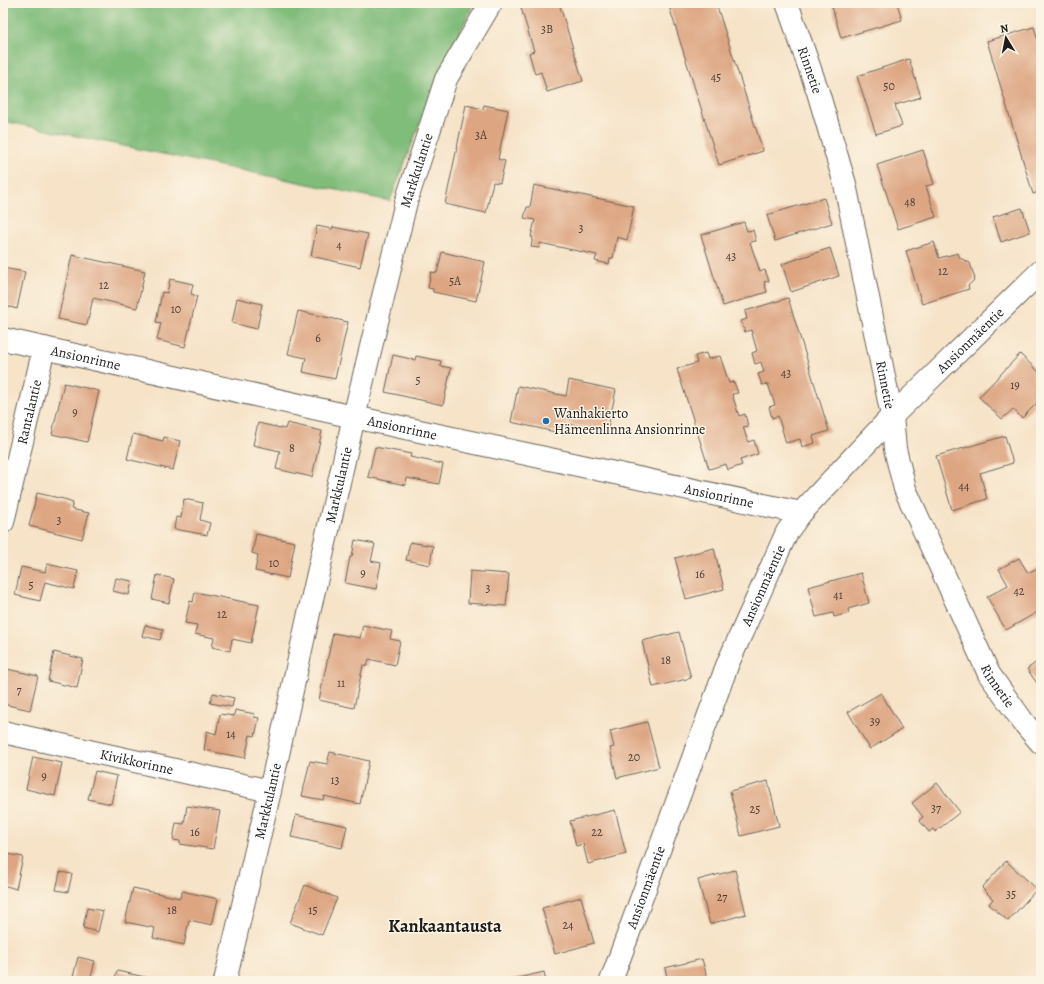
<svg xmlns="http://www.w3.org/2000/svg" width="1044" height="984" font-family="Alegreya,serif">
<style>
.forest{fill:#80bc7a;stroke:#4e6c4b}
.building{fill:#dda582}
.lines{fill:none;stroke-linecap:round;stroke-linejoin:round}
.street-casing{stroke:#686258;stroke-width:24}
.street{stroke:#fff;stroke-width:22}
.poi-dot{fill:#1f6fb2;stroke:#fcf5e5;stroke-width:1.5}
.labels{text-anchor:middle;stroke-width:3;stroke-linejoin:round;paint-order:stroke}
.number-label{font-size:12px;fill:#4c3e36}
.street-label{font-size:14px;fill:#1c1c1c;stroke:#fcf5e5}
.poi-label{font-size:14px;fill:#1c1c1c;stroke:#fcf5e5;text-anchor:start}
.district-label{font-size:18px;font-weight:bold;fill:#1c1c1c;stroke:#fcf5e5}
</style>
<rect width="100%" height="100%" fill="#fcf5e5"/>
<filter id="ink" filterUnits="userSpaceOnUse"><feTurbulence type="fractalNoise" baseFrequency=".025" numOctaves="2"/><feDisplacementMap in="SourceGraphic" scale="8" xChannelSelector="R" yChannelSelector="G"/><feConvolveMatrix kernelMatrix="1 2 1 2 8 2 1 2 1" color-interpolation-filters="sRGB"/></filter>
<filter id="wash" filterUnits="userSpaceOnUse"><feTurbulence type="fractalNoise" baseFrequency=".012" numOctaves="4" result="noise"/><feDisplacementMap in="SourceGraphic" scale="16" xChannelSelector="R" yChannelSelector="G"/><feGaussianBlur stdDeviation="0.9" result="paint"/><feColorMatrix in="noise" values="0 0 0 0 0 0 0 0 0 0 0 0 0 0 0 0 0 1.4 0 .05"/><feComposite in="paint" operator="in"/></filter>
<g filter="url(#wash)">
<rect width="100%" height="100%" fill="#f6e3c8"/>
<path class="forest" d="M 3,3 L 473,3 L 469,14 L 442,66 L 390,201 L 3,121 Z"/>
<g id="blocks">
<g class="building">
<path d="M 538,3 L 559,3 L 583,81 L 547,92 L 541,72 L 535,74 L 529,53 L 534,51 L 521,8 Z"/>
<path d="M 668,3 L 716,3 L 763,151 L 719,165 Z"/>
<path d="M 831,3 L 897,3 L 902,20 L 841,38 Z"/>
<path d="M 1034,27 L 1041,51 L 1041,191 L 1033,194 L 987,41 Z"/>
<path d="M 909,59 L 921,97 L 895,105 L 902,126 L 876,134 L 857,76 Z"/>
<path d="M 466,105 L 483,109 L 484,105 L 508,110 L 498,159 L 505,161 L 500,183 L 493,182 L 486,213 L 445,204 Z"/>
<path d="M 923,150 L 934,184 L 926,186 L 936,217 L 898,229 L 877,165 Z"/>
<path d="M 534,185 L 634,206 L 627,240 L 617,237 L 613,258 L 610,258 L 609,264 L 595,261 L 597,255 L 540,243 L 539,248 L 531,247 L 533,237 L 531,237 L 535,220 L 524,218 L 527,207 L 530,207 Z"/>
<path d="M 824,198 L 832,223 L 775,241 L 767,215 Z"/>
<path d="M 1022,208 L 1030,232 L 1001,242 L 993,217 Z"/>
<path d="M 744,222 L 747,231 L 753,230 L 756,241 L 750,242 L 760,272 L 765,270 L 769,281 L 764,282 L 767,292 L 723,306 L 701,235 Z"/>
<path d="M 317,226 L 332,229 L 333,227 L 368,234 L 360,267 L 311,256 Z"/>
<path d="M 934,242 L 939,258 L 958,253 L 960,258 L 970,263 L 975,279 L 968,286 L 969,289 L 922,304 L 906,251 Z"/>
<path d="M 830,248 L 839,276 L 791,292 L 782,264 Z"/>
<path d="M 442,252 L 485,262 L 476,301 L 433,292 L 433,289 L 428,288 L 431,272 L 437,273 Z"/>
<path d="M 72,255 L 145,271 L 137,308 L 93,298 L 87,325 L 58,319 Z"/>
<path d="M 3,268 L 25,272 L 17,309 L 3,305 Z"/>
<path d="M 170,279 L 193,284 L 191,294 L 197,296 L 185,347 L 157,340 L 161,323 L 156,322 L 162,292 L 167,293 Z"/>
<path d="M 237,298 L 262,304 L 257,329 L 232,323 Z"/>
<path d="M 788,298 L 829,431 L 813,436 L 815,443 L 802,447 L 800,439 L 786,443 L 778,416 L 772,418 L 769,407 L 775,405 L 768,384 L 762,385 L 758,374 L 764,372 L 761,362 L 755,364 L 752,353 L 757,351 L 751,330 L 745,332 L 741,321 L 747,319 L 745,311 Z"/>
<path d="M 298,311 L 348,322 L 335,379 L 303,372 L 306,358 L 288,354 Z"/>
<path d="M 706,353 L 708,359 L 720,356 L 729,383 L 734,382 L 738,393 L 732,394 L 739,416 L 745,414 L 748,426 L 743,427 L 748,442 L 754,440 L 758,454 L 740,460 L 742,465 L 728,470 L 726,464 L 709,469 L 677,369 L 697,363 L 695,356 Z"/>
<path d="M 1020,354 L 1041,374 L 1041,407 L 1037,403 L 1022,418 L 1013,409 L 1002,419 L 979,397 Z"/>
<path d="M 393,355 L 415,360 L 416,356 L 441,361 L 440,366 L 451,368 L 443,405 L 385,392 Z"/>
<path d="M 569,380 L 616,390 L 607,432 L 566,423 L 564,434 L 511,422 L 518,386 L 566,396 Z"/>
<path d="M 64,383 L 99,391 L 87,442 L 52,434 Z"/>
<path d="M 258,423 L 285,429 L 287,423 L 322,431 L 312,477 L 276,469 L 280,451 L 253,445 Z"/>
<path d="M 133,434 L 163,441 L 164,437 L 180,441 L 173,470 L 127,459 Z"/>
<path d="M 1005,436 L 1013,463 L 980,473 L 987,499 L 952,510 L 936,456 Z"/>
<path d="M 375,447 L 411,454 L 410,457 L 443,464 L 439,484 L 407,478 L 405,485 L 368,477 Z"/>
<path d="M 37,493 L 68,500 L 67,501 L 73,503 L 71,509 L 89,513 L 82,539 L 29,526 Z"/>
<path d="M 184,499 L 203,503 L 200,520 L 210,523 L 207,535 L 174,529 L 176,517 L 181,518 Z"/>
<path d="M 256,534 L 295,542 L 288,578 L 255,571 L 258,555 L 252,553 Z"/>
<path d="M 355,540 L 375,544 L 371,561 L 381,563 L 376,589 L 345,583 L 350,557 L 352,557 Z"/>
<path d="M 410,542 L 433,546 L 430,565 L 406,560 Z"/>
<path d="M 714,548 L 724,589 L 686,599 L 675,558 Z"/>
<path d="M 1019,558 L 1028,573 L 1041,566 L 1041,610 L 1006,630 L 987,597 L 1008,585 L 999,569 Z"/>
<path d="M 47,564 L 78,571 L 74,589 L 45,582 L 40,601 L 15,595 L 21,567 L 45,572 Z"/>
<path d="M 470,571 L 509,574 L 506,606 L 468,603 Z"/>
<path d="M 861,573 L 869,603 L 848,609 L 849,613 L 834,617 L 833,613 L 816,617 L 808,587 Z"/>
<path d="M 157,575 L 174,579 L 169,603 L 152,599 Z"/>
<path d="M 116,578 L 132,581 L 129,595 L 113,591 Z"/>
<path d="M 195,592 L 259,605 L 251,643 L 232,639 L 230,651 L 212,647 L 214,638 L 195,634 L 197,625 L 185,623 L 190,601 L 193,602 Z"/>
<path d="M 145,625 L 163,629 L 160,640 L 142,636 Z"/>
<path d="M 363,625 L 392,631 L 390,639 L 400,641 L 395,665 L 369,659 L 367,666 L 363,665 L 354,708 L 319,700 L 333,633 L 360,638 Z"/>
<path d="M 679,632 L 691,678 L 653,687 L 642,641 Z"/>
<path d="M 54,652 L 83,659 L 77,688 L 48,681 Z"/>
<path d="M 1041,659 L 1041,689 L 1027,669 Z"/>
<path d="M 3,668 L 38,676 L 30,710 L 3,704 Z"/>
<path d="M 213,693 L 234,698 L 232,707 L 210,703 Z"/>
<path d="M 881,693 L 902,729 L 870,749 L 848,712 Z"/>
<path d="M 235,710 L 255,714 L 254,717 L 259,718 L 255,736 L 250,735 L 245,758 L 204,750 L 207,731 L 216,734 L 220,714 L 234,716 Z"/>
<path d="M 647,722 L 659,767 L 617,778 L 610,748 L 614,747 L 610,731 Z"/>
<path d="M 330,752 L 369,761 L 360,804 L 324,796 L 323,800 L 302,796 L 310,761 L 327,764 Z"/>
<path d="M 33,757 L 62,763 L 55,796 L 26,789 Z"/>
<path d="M 95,771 L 117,776 L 111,804 L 88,799 Z"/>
<path d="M 768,781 L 779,826 L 741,836 L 730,791 Z"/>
<path d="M 937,783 L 960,812 L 935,832 L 933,829 L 929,832 L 919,820 L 923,817 L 912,803 Z"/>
<path d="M 187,806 L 220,811 L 213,849 L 180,844 L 180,841 L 173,840 L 176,823 L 184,824 Z"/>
<path d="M 615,810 L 626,854 L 588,864 L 583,844 L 576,846 L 570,821 Z"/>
<path d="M 296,815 L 347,826 L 342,848 L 291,837 Z"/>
<path d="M 3,853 L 23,857 L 16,889 L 3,885 Z"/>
<path d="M 1006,861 L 1037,889 L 1008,921 L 989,904 L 993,899 L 982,888 Z"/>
<path d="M 735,870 L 746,914 L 710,924 L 698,880 Z"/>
<path d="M 60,872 L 72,874 L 68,892 L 56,890 Z"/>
<path d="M 305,885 L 337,898 L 322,935 L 290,923 Z"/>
<path d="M 133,888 L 180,898 L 182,891 L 218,899 L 212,925 L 189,920 L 184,945 L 153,938 L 155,928 L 125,922 Z"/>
<path d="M 581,897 L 594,943 L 555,954 L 542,908 Z"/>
<path d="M 87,908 L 103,911 L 98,932 L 83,928 Z"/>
<path d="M 78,957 L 95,961 L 90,981 L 72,981 Z"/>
<path d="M 702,959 L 708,981 L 668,981 L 665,968 Z"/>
<path d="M 117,971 L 159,980 L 159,981 L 114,981 Z"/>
<path d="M 544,972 L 546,981 L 509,981 L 509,980 Z"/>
</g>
</g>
</g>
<g filter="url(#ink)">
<use href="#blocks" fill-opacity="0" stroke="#686258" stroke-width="1"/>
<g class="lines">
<g class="street-casing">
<g id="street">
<path id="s1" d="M 787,3 L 818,92 L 845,184 L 892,416 L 895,449 L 905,489 L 989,674 L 1024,723 L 1041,743"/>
<path id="s2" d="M 3,339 L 354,417 L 801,513"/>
<path id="s3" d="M 3,522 L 44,348"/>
<path id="s4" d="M 3,732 L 270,791"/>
<path id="s5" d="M 225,981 L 270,791 L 313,595 L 354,417 L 406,202 L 446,79 L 491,3"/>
<path id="s6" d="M 611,981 L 728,663 L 787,532 L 801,513 L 892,416 L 1041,271"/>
</g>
</g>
<use href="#street" class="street"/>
</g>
</g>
<circle class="poi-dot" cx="546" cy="421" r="4"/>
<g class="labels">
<g class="number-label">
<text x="547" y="33">3B</text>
<text x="716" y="81">45</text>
<text x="889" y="90">50</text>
<text x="481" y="139">3A</text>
<text x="910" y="206">48</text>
<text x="581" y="232">3</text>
<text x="339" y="249">4</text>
<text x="731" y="260">43</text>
<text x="943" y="275">12</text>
<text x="455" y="285">5A</text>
<text x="104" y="289">12</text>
<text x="176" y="313">10</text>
<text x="318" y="342">6</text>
<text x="786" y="377">43</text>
<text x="418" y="384">5</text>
<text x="1015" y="389">19</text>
<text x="75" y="416">9</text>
<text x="292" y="452">8</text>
<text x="964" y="490">44</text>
<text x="59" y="524">3</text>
<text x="274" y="567">10</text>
<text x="363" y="577">9</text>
<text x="700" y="578">16</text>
<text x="31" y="589">5</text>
<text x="488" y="592">3</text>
<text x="1019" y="595">42</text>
<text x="838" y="599">41</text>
<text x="222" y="618">12</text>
<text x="666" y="664">18</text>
<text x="341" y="687">11</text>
<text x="19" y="694">7</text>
<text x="875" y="725">39</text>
<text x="231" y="738">14</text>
<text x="634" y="761">20</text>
<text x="44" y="780">9</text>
<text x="335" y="784">13</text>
<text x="936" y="812">37</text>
<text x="755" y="813">25</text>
<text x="195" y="836">16</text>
<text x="597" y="836">22</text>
<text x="1011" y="898">35</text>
<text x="722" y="901">27</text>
<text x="172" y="914">18</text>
<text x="313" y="914">15</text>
<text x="568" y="929">24</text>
</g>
<g class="street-label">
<text dy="5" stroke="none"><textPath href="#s1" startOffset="71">Rinnetie</textPath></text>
<text dy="5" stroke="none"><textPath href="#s5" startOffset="833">Markkulantie</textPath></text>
<text dy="5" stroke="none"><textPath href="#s6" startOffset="748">Ansionmäentie</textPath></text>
<text dy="5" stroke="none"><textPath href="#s2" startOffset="85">Ansionrinne</textPath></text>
<text dy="5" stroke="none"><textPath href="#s1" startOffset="395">Rinnetie</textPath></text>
<text dy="5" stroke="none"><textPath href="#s3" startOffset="113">Rantalantie</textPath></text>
<text dy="5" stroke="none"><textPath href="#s2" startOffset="409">Ansionrinne</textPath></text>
<text dy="5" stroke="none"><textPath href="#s5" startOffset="509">Markkulantie</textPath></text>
<text dy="5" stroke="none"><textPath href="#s2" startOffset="733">Ansionrinne</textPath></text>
<text dy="5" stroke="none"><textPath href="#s6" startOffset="424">Ansionmäentie</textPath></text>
<text dy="5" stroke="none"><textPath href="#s1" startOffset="719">Rinnetie</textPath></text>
<text dy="5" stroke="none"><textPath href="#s4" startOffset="137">Kivikkorinne</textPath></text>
<text dy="5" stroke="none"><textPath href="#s5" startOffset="185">Markkulantie</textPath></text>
<text dy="5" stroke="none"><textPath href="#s6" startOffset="100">Ansionmäentie</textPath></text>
</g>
<g class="poi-label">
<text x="554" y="418">Wanhakierto<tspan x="554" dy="16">Hämeenlinna Ansionrinne</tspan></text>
</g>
<g class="district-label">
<text x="445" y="932">Kankaantausta</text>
</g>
</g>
<rect width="1044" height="984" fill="none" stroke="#fcf5e5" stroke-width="16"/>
<g transform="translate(1006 38) rotate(350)" stroke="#fcf5e5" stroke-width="3" paint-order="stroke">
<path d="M0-3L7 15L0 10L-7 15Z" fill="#1c1c1c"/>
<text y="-6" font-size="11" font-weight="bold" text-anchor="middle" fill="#1c1c1c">N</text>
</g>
</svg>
